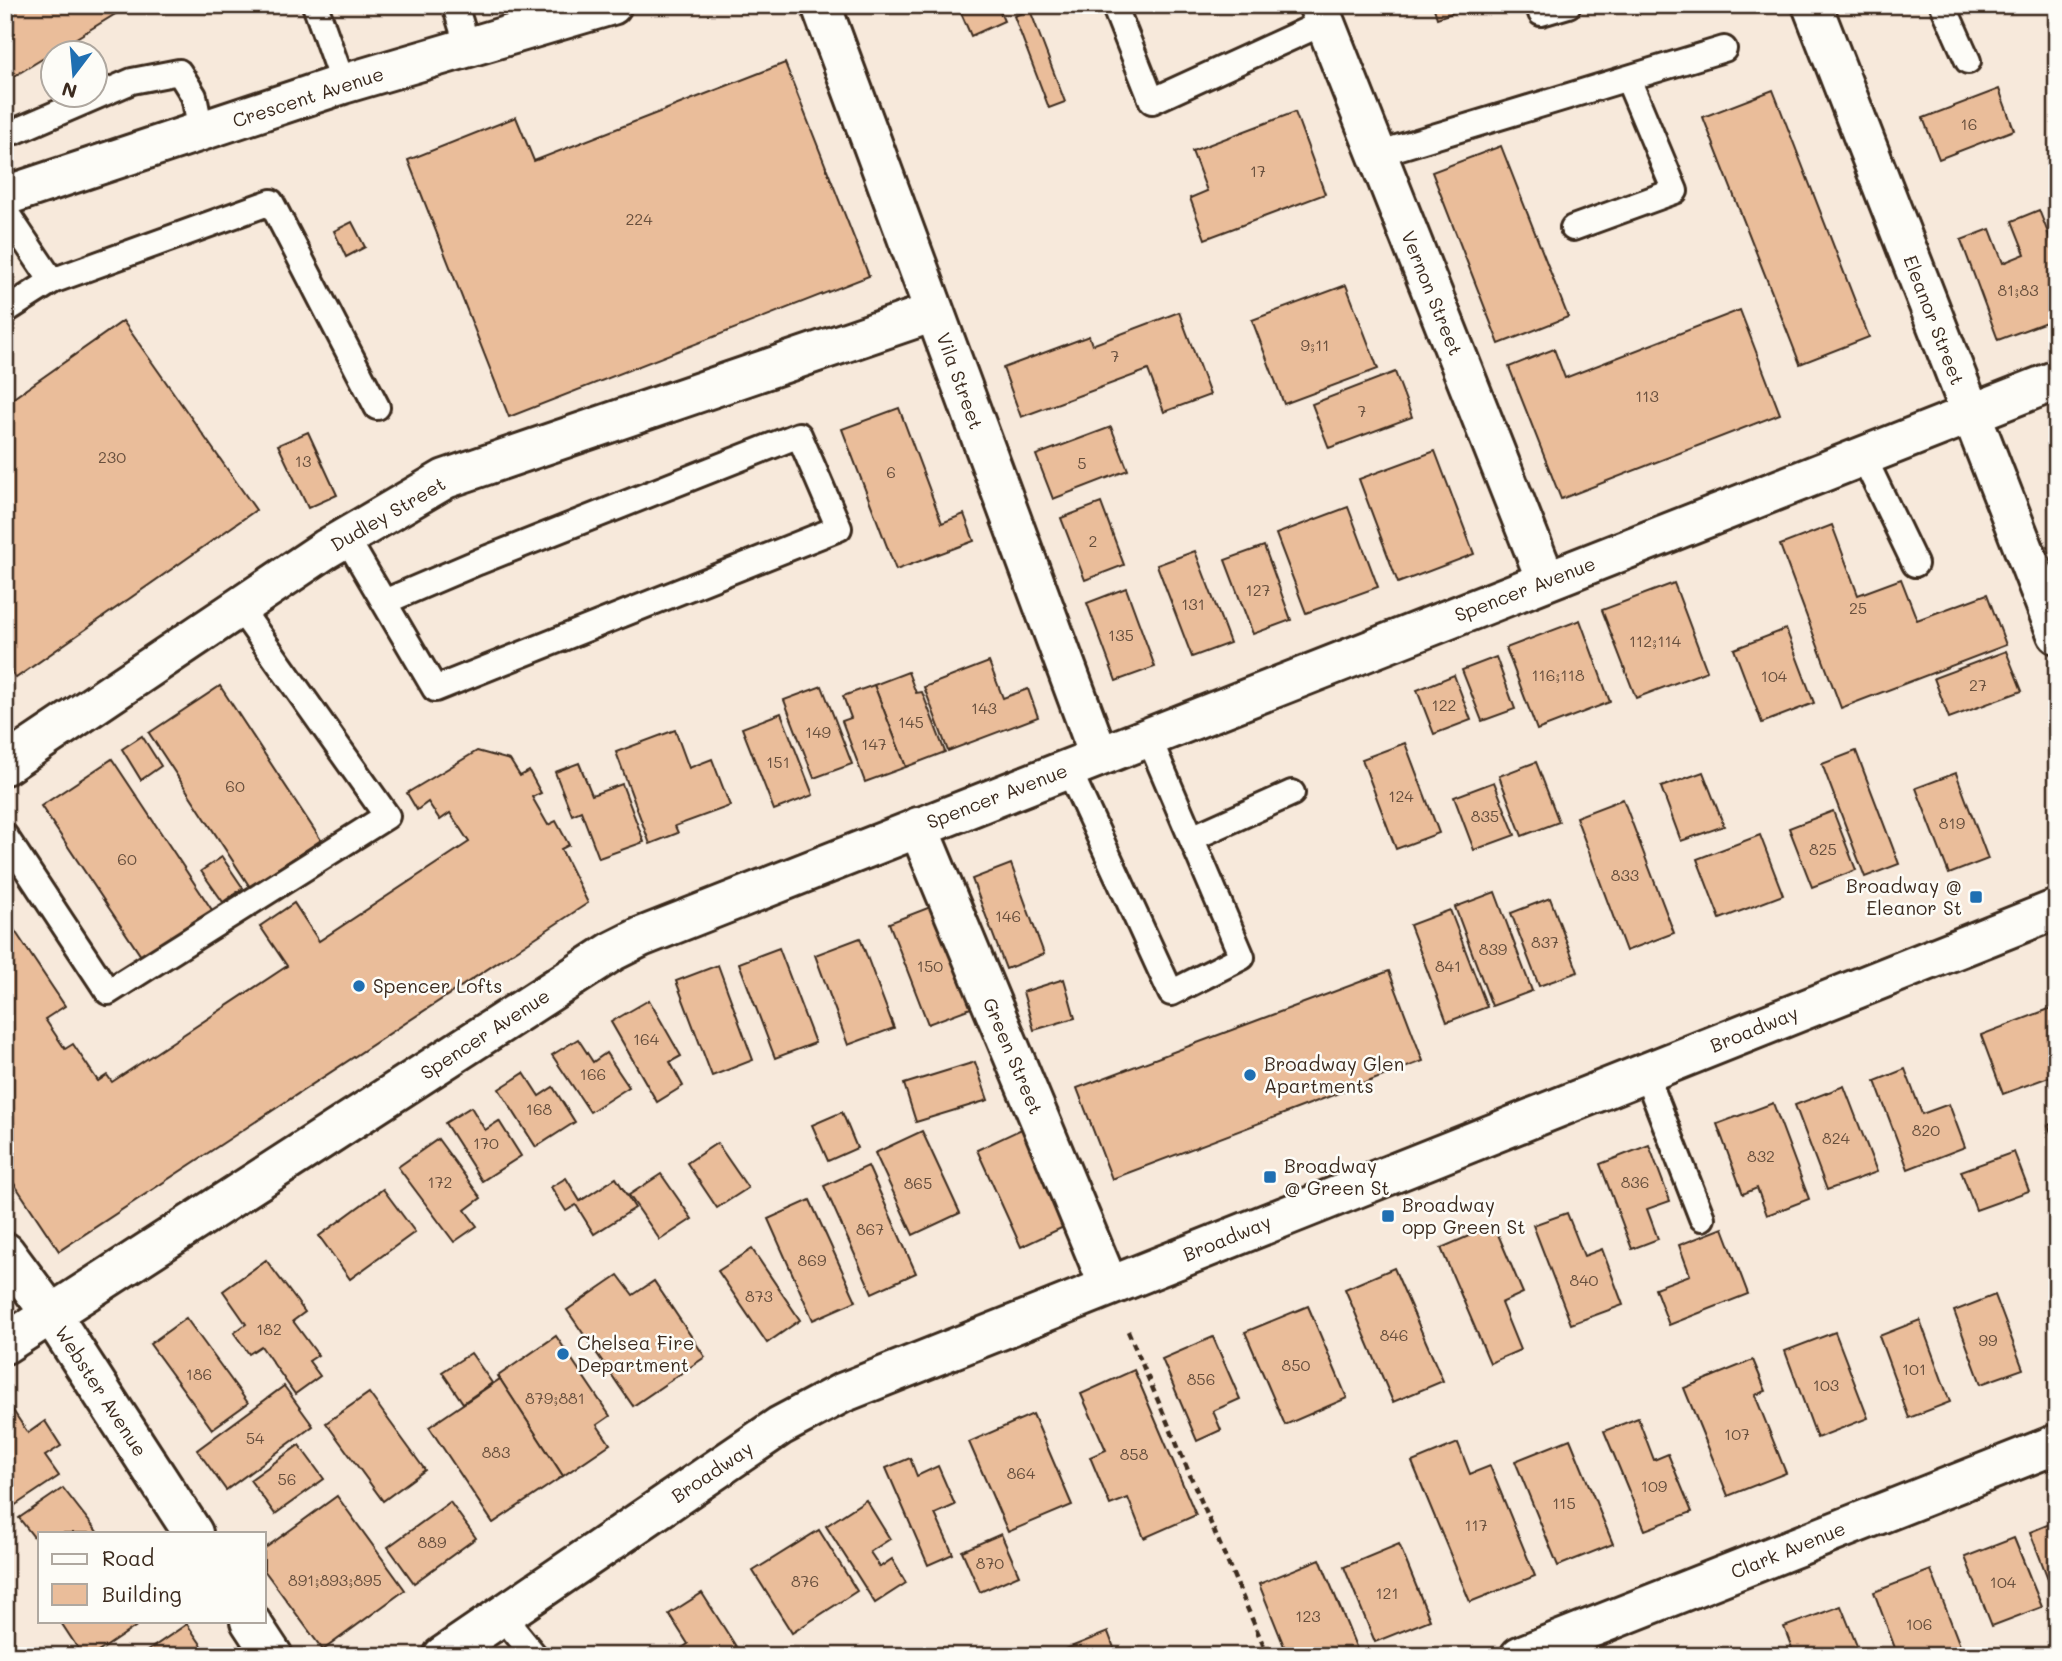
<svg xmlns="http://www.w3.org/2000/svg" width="2062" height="1661" font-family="Mali,sans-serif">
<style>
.building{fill:#eabd9a;stroke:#3b2a1e;stroke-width:2}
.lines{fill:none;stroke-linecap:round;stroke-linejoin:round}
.lane-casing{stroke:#3b2a1e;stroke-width:30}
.street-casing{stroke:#3b2a1e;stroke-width:44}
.secondary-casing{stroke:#3b2a1e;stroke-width:44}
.primary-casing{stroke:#3b2a1e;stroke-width:44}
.path{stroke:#3b2a1e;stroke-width:4.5;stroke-dasharray:7 5;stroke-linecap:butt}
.lane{stroke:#fdfcf7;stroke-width:24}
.street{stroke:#fdfcf7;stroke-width:38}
.secondary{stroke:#fdfcf7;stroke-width:38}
.primary{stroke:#fdfcf7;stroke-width:38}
.poi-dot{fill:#1f6fb2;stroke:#fdfcf7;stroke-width:2.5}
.labels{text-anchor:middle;stroke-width:5;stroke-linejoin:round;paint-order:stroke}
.number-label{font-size:16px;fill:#674f3d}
.street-label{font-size:19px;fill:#3b2a1e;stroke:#fdfcf7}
.poi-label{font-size:19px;fill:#3b2a1e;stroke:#fdfcf7;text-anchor:start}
</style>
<rect width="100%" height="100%" fill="#f7e9db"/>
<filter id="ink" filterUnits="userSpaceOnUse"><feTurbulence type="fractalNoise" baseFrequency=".0143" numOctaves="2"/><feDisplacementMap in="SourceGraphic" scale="14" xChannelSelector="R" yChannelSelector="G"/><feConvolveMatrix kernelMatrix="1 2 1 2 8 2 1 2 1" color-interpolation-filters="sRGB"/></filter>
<g filter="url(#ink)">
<g class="building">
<path d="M 19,5 L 130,5 L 8,80 L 5,76 L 5,14 Z"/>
<path d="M 978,5 L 997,5 L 1004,21 L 971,36 L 961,13 Z"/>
<path d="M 1433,5 L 1476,5 L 1437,18 Z"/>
<path d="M 1030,10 L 1065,102 L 1049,108 L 1014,16 Z"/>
<path d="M 785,63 L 869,276 L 509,417 L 408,160 L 516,117 L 534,161 Z"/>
<path d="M 1999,89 L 2014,130 L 1939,159 L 1923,118 Z"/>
<path d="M 1773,90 L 1869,337 L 1800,364 L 1703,117 Z"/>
<path d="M 1295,112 L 1325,194 L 1205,239 L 1190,198 L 1207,191 L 1192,151 Z"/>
<path d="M 1501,146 L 1568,317 L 1499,344 L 1432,172 Z"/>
<path d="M 2039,210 L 2057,256 L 2057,318 L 1998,340 L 1961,240 L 1990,229 L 2003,263 L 2025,254 L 2012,221 Z"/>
<path d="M 352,222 L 365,247 L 346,257 L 334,231 Z"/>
<path d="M 1346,285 L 1378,369 L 1284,404 L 1252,320 Z"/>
<path d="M 1740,310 L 1780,414 L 1561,499 L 1509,367 L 1554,349 L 1565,378 Z"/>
<path d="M 1179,312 L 1210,395 L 1164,412 L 1148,370 L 1021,417 L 1003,368 L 1089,336 L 1092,345 Z"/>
<path d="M 123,321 L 256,510 L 16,678 L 5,662 L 5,404 Z"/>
<path d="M 1395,372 L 1412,417 L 1329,448 L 1312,404 Z"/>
<path d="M 899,408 L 942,523 L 964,514 L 974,541 L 896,570 L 842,429 Z"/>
<path d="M 1111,427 L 1128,470 L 1053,499 L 1036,455 Z"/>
<path d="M 308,432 L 337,495 L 308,508 L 278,445 Z"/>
<path d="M 1435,451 L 1474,554 L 1398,583 L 1359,479 Z"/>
<path d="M 1101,503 L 1124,565 L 1085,580 L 1061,518 Z"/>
<path d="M 1348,507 L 1378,587 L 1306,613 L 1276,534 Z"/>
<path d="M 1832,525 L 1858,595 L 1901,579 L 1917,620 L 1987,594 L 2006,645 L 1841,708 L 1780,545 Z"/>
<path d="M 1264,546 L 1291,620 L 1253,634 L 1225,560 Z"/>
<path d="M 1195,551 L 1230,643 L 1192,657 L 1157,565 Z"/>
<path d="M 1674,583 L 1707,671 L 1636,698 L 1602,610 Z"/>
<path d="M 1126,588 L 1155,667 L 1116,681 L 1087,603 Z"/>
<path d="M 1580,620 L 1610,702 L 1537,730 L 1506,648 Z"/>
<path d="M 1786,629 L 1814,703 L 1762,723 L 1734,649 Z"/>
<path d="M 2006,651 L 2022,691 L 1949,718 L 1934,678 Z"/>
<path d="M 1496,657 L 1515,709 L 1482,721 L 1462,670 Z"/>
<path d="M 989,662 L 1003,698 L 1028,689 L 1038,717 L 948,751 L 924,687 Z"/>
<path d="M 908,672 L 916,693 L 922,692 L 945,752 L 906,767 L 874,685 Z"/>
<path d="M 1454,675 L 1471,720 L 1434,734 L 1417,690 Z"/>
<path d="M 874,685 L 906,767 L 865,782 L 842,721 L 851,718 L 843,696 Z"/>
<path d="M 220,686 L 321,840 L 250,887 L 149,733 Z"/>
<path d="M 822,686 L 852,764 L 814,778 L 784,700 Z"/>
<path d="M 781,713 L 813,795 L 774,810 L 742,728 Z"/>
<path d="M 675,730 L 689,768 L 712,759 L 730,806 L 675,826 L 678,833 L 650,844 L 616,752 Z"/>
<path d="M 142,736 L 161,766 L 141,780 L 122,749 Z"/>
<path d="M 1405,743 L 1439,833 L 1396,849 L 1362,759 Z"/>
<path d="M 477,751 L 510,760 L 520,776 L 529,771 L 541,793 L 532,797 L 548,825 L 556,821 L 569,845 L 561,849 L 588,903 L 59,1251 L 5,1170 L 5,933 L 13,928 L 65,1006 L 45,1019 L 65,1049 L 73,1044 L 98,1081 L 107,1075 L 112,1082 L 287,966 L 260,926 L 294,903 L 319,941 L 469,842 L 450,813 L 440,820 L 428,802 L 417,810 L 407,793 Z"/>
<path d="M 1856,751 L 1899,864 L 1865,877 L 1822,764 Z"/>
<path d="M 112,759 L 214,913 L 143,959 L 41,806 Z"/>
<path d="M 1536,762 L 1559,822 L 1522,836 L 1499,776 Z"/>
<path d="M 579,763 L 592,795 L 622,784 L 644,842 L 599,858 L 581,811 L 572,815 L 555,772 Z"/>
<path d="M 1703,772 L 1724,826 L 1681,841 L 1661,787 Z"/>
<path d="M 1956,773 L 1988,859 L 1949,874 L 1916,788 Z"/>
<path d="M 1494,782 L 1515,835 L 1474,850 L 1454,797 Z"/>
<path d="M 1623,799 L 1674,933 L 1626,951 L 1576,817 Z"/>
<path d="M 1833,811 L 1856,870 L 1812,887 L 1789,828 Z"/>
<path d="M 1760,835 L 1783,895 L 1720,919 L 1697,859 Z"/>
<path d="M 222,857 L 243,888 L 223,902 L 201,871 Z"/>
<path d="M 1011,864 L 1044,954 L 1006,969 L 972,879 Z"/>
<path d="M 1495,892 L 1532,991 L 1492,1006 L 1455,907 Z"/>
<path d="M 1550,898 L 1578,972 L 1539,986 L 1511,913 Z"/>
<path d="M 933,906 L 971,1008 L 928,1024 L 889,923 Z"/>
<path d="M 1450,910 L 1487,1007 L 1447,1022 L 1410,925 Z"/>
<path d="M 860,938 L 894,1028 L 848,1045 L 815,955 Z"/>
<path d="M 779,948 L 815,1043 L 775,1058 L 739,963 Z"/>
<path d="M 718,965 L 753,1060 L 712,1076 L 676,981 Z"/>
<path d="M 1389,971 L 1423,1061 L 1112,1179 L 1077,1088 Z"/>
<path d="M 1064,979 L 1075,1018 L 1034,1030 L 1023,992 Z"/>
<path d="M 649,1000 L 681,1056 L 670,1062 L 683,1086 L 657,1102 L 611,1022 Z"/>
<path d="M 2057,1006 L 2057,1074 L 2003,1094 L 1981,1035 Z"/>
<path d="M 578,1039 L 593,1062 L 606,1053 L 629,1087 L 590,1112 L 552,1055 Z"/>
<path d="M 975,1062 L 988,1100 L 916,1122 L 904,1084 Z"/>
<path d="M 1905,1069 L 1922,1114 L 1949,1104 L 1965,1147 L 1908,1169 L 1875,1081 Z"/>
<path d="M 524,1073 L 539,1096 L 553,1087 L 575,1122 L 536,1147 L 499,1089 Z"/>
<path d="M 1844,1086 L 1877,1172 L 1827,1190 L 1795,1105 Z"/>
<path d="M 1773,1103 L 1809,1199 L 1767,1215 L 1757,1188 L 1743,1194 L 1717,1124 Z"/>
<path d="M 471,1107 L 485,1130 L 499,1121 L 521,1156 L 482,1181 L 445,1123 Z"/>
<path d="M 842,1112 L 857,1148 L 828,1161 L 812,1125 Z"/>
<path d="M 2057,1122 L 2057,1147 L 2048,1125 Z"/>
<path d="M 1026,1127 L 1070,1224 L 1021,1247 L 977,1150 Z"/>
<path d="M 922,1131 L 960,1213 L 913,1235 L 875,1153 Z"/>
<path d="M 438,1139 L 481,1198 L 465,1210 L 477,1226 L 454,1242 L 398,1167 Z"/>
<path d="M 717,1143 L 748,1188 L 717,1208 L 687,1163 Z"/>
<path d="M 1649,1145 L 1670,1201 L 1647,1209 L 1658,1239 L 1632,1249 L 1600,1164 Z"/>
<path d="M 2014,1152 L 2029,1191 L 1976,1210 L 1961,1171 Z"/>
<path d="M 868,1166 L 916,1273 L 872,1293 L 824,1186 Z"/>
<path d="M 661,1174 L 692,1219 L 660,1240 L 629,1195 Z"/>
<path d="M 566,1178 L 580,1201 L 616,1178 L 635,1208 L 594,1234 L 576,1205 L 566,1211 L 551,1187 Z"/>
<path d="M 383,1189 L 415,1232 L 350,1279 L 319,1236 Z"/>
<path d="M 810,1200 L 856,1301 L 813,1320 L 768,1219 Z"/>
<path d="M 1567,1213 L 1584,1256 L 1602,1249 L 1623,1305 L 1571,1324 L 1533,1225 Z"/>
<path d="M 1494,1225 L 1523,1293 L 1501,1303 L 1520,1350 L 1490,1363 L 1441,1248 Z"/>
<path d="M 1723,1228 L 1748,1294 L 1669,1325 L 1655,1288 L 1690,1275 L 1679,1245 Z"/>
<path d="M 752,1249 L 800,1320 L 767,1343 L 718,1271 Z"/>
<path d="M 266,1260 L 305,1312 L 293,1321 L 318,1355 L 309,1361 L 320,1376 L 295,1394 L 261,1346 L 249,1354 L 234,1333 L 246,1324 L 223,1291 Z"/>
<path d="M 1394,1268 L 1443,1381 L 1393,1402 L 1345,1289 Z"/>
<path d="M 618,1275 L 633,1295 L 654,1281 L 705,1357 L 633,1406 L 567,1310 Z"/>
<path d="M 1995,1295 L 2023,1369 L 1981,1384 L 1954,1311 Z"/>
<path d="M 1308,1306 L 1347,1398 L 1285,1425 L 1245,1332 Z"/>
<path d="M 186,1318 L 248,1403 L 212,1429 L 150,1344 Z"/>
<path d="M 1920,1320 L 1950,1402 L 1909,1418 L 1879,1336 Z"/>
<path d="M 1835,1332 L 1868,1418 L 1817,1438 L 1785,1351 Z"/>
<path d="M 556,1336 L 610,1416 L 597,1425 L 610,1444 L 563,1476 L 498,1376 Z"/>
<path d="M 1213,1337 L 1240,1399 L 1213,1411 L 1221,1430 L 1197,1441 L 1162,1359 Z"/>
<path d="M 471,1353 L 492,1383 L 463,1403 L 442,1372 Z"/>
<path d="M 1753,1360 L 1766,1391 L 1755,1395 L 1786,1473 L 1728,1496 L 1684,1388 Z"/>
<path d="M 1134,1370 L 1196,1515 L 1144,1538 L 1128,1498 L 1110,1505 L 1090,1457 L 1106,1450 L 1081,1394 Z"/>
<path d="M 500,1379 L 563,1476 L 493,1523 L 429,1427 Z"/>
<path d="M 284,1386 L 313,1426 L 226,1490 L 197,1450 Z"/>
<path d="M 369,1393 L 425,1470 L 383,1501 L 326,1423 Z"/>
<path d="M 12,1409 L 28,1433 L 45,1421 L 61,1446 L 45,1456 L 59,1476 L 5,1512 L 5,1414 Z"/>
<path d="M 1033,1414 L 1072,1505 L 1008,1532 L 969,1442 Z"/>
<path d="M 1638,1418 L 1654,1460 L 1668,1454 L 1692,1512 L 1645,1530 L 1604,1431 Z"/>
<path d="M 1570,1439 L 1613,1544 L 1558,1566 L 1515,1461 Z"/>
<path d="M 1458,1443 L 1470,1474 L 1490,1466 L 1535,1576 L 1470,1602 L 1412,1462 Z"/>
<path d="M 299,1445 L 324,1479 L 275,1514 L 250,1480 Z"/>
<path d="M 910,1458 L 917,1476 L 938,1466 L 955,1505 L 935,1514 L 953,1554 L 928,1565 L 886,1468 Z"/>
<path d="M 63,1488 L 98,1533 L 40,1533 L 40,1545 L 19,1518 Z"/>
<path d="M 337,1496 L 405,1590 L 323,1650 L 264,1570 L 264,1549 Z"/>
<path d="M 866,1500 L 890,1539 L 870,1552 L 880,1567 L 892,1559 L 906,1583 L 875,1603 L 826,1526 Z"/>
<path d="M 450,1502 L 476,1538 L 414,1583 L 388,1547 Z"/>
<path d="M 2057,1521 L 2057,1602 L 2030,1532 Z"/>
<path d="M 819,1530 L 857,1591 L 792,1633 L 753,1571 Z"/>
<path d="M 1001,1534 L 1019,1575 L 980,1592 L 962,1551 Z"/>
<path d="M 2014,1538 L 2042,1607 L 1992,1626 L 1965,1557 Z"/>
<path d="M 1399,1544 L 1430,1620 L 1375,1642 L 1344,1567 Z"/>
<path d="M 1320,1559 L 1357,1649 L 1341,1656 L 1288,1656 L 1259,1584 Z"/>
<path d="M 1931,1570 L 1964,1656 L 1898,1656 L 1874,1592 Z"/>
<path d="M 702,1593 L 742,1656 L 683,1656 L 679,1650 L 688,1644 L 669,1614 Z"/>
<path d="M 1841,1606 L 1861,1656 L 1795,1656 L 1784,1627 Z"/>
<path d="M 60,1621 L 144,1621 L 92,1656 L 83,1656 Z"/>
<path d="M 187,1624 L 209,1656 L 140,1656 Z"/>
<path d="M 1108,1632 L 1117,1656 L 1065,1656 L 1063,1650 Z"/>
</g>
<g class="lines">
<g class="lane-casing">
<g id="lane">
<path d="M 315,5 L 343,84"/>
<path d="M 455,5 L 468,48"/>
<path d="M 1114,5 L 1152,101 L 1325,22"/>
<path d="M 1943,5 L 1968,61"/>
<path d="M 1541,13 L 1568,5"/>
<path d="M 16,131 L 132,81 L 179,72 L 194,96 L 201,131"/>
<path d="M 1377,154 L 1724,49"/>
<path d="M 5,211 L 52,281 L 5,311"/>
<path d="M 1573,228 L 1675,191 L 1628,79"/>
<path d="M 52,281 L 271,202 L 377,407"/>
<path d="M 1863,456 L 1915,564"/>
<path d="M 346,537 L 435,689 L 839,528 L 799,435 L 478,562 L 384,602"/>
<path d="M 1068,768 L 1171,993 L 1242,957 L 1148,736"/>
<path d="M 5,836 L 108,992 L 387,816 L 239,607"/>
<path d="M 1192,838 L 1292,793"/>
<path d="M 1645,1072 L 1702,1218"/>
<path d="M 502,1616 L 535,1656"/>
</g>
</g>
<g class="street-casing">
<g id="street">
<path d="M 821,5 L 1099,756"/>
<path d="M 1318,5 L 1546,580"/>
<path d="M 1812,5 L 2057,634"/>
<path d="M 5,765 L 326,549 L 445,479 L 934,312"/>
<path d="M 918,827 L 1109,1286"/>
<path d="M 5,1344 L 613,951 L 641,937 L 2057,380"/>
<path d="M 1520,1656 L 2057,1444"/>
</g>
</g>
<g class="secondary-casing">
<g id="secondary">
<path d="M 5,196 L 343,84 L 612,5"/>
<path d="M 5,1252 L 51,1314 L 193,1533"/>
<path d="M 250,1621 L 273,1656"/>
</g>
</g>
<g class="primary-casing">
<path id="primary" d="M 443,1656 L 780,1426 L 842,1393 L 2057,909"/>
</g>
<path class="path" d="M 1128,1331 L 1268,1656"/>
<use href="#lane" class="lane"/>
<use href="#street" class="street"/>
<use href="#secondary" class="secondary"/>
<use href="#primary" class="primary"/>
</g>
</g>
<g class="poi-dot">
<rect x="1969" y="890" width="14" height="14" rx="3.5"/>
<circle cx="359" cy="986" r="7"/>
<circle cx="1250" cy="1075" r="7"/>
<rect x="1263" y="1170" width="14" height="14" rx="3.5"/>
<rect x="1381" y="1209" width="14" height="14" rx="3.5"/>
<circle cx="563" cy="1354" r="7"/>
</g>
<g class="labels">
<g class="number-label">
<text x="1969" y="130">16</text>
<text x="1258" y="177">17</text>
<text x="639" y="225">224</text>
<text x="2018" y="296">81;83</text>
<text x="1315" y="351">9;11</text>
<text x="1115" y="362">7</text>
<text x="1647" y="402">113</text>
<text x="1362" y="417">7</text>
<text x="112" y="463">230</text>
<text x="303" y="467">13</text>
<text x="1082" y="469">5</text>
<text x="891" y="478">6</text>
<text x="1093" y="547">2</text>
<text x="1258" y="596">127</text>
<text x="1193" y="610">131</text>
<text x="1858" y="614">25</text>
<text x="1121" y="641">135</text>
<text x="1655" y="647">112;114</text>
<text x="1558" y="681">116;118</text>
<text x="1774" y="682">104</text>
<text x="1978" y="691">27</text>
<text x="1444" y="711">122</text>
<text x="984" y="714">143</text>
<text x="911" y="728">145</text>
<text x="818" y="738">149</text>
<text x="874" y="750">147</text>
<text x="778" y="768">151</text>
<text x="235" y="792">60</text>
<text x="1401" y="802">124</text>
<text x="1485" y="822">835</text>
<text x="1952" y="829">819</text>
<text x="1823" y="855">825</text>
<text x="127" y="865">60</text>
<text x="1625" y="881">833</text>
<text x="1008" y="922">146</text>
<text x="1545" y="948">837</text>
<text x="1493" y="955">839</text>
<text x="930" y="972">150</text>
<text x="1448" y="972">841</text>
<text x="646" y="1045">164</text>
<text x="593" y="1080">166</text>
<text x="539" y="1115">168</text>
<text x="1926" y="1136">820</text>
<text x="1836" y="1144">824</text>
<text x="486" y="1149">170</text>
<text x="1761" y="1162">832</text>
<text x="440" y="1188">172</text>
<text x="1635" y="1188">836</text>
<text x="918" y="1189">865</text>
<text x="870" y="1235">867</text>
<text x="812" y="1266">869</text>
<text x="1584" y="1286">840</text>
<text x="759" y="1302">873</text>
<text x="269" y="1335">182</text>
<text x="1394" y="1341">846</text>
<text x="1988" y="1346">99</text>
<text x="1296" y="1371">850</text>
<text x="1914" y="1375">101</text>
<text x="199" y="1380">186</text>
<text x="1201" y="1385">856</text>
<text x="1826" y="1391">103</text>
<text x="555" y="1404">879;881</text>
<text x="1737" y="1440">107</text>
<text x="255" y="1444">54</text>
<text x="496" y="1458">883</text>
<text x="1134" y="1460">858</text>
<text x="1021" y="1479">864</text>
<text x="287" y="1485">56</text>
<text x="1654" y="1492">109</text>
<text x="1564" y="1509">115</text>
<text x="1476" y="1531">117</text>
<text x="432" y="1548">889</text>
<text x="990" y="1569">870</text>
<text x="335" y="1586">891;893;895</text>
<text x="805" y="1587">876</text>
<text x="2003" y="1588">104</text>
<text x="1387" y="1599">121</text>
<text x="1308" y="1622">123</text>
<text x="1919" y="1630">106</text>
</g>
<g class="street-label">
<text transform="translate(308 97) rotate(-18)" y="7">Crescent Avenue</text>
<text transform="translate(1432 293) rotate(68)" y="7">Vernon Street</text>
<text transform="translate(1934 320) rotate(69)" y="7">Eleanor Street</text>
<text transform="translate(960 381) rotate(70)" y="7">Vila Street</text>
<text transform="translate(388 514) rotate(-30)" y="7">Dudley Street</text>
<text transform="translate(1525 589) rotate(-21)" y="7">Spencer Avenue</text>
<text transform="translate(997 796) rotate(-21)" y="7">Spencer Avenue</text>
<text transform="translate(1754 1029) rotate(-22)" y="7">Broadway</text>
<text transform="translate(485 1034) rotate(-33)" y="7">Spencer Avenue</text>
<text transform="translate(1013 1056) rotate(67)" y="7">Green Street</text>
<text transform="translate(1227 1238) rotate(-22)" y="7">Broadway</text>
<text transform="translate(101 1391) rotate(57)" y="7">Webster Avenue</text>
<text transform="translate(712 1472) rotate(-34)" y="7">Broadway</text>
<text transform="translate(1788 1550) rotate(-22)" y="7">Clark Avenue</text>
</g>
<g class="poi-label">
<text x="1962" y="893" text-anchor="end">Broadway @<tspan x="1962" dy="22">Eleanor St</tspan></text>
<text x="373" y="993">Spencer Lofts</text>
<text x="1264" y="1071">Broadway Glen<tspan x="1264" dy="22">Apartments</tspan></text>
<text x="1284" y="1173">Broadway<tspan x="1284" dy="22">@ Green St</tspan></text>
<text x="1402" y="1212">Broadway<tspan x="1402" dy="22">opp Green St</tspan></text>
<text x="577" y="1350">Chelsea Fire<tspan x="577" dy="22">Department</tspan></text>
</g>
</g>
<rect width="2062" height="1661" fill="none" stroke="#fdfcf7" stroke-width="28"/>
<rect x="14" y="14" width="2034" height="1633" fill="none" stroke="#3b2a1e" stroke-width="2.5" filter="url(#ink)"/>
<rect x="38" y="1532" width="228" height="91" fill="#fdfcf7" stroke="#afa8a0" stroke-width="2"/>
<rect x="52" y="1554" width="35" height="10" fill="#fdfcf7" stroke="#afa8a0" stroke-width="2"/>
<text x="102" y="1566" font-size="21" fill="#3b2a1e">Road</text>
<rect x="52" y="1584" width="35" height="21" fill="#eabd9a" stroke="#afa8a0" stroke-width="2"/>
<text x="102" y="1602" font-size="21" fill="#3b2a1e">Building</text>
<g transform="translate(74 74) rotate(196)"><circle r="33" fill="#fdfcf7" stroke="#afa8a0" stroke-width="2"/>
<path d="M0-5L12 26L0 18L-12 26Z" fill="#1f6fb2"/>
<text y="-10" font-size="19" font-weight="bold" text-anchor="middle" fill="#3b2a1e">N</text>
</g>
</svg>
